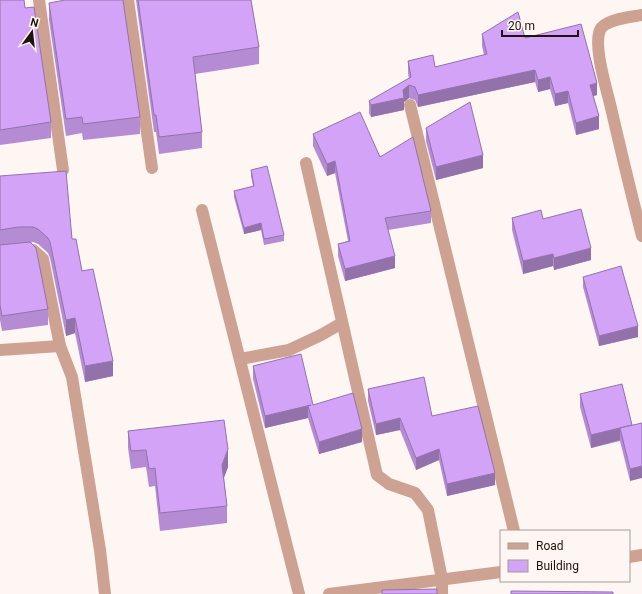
<svg xmlns="http://www.w3.org/2000/svg" width="642" height="594" font-family="Roboto,sans-serif">
<style>
.lines{fill:none;stroke-linecap:round;stroke-linejoin:round}
.minor{stroke:#cda293;stroke-width:12}
.wall{fill:#b58cd4;fill-rule:evenodd}
.shaded-wall{fill:#9372ac}
.building{fill:#d2a3f6;stroke:#9372ac}
</style>
<rect width="100%" height="100%" fill="#fef6f2"/>
<g class="lines">
<g class="minor">
<path d="M 39,0 L 63,170"/>
<path d="M 128,0 L 152,168"/>
<path d="M 642,15 C 631,17 605,19 600,30 C 593,47 607,90 611,108 C 621,151 631,193 642,236"/>
<path d="M 410,105 L 514,531"/>
<path d="M 306,163 L 377,475 L 389,484 L 415,493 L 428,510 L 442,579 L 442,594"/>
<path d="M 202,210 L 299,594"/>
<path d="M 0,253 L 19,250 L 33,250 L 43,259 L 60,346 L 72,377 L 100,550 L 105,594"/>
<path d="M 0,350 L 60,346"/>
<path d="M 240,359 L 289,350 L 321,335 L 342,323"/>
<path d="M 629,557 L 642,555"/>
<path d="M 329,594 L 501,572"/>
</g>
</g>
<g class="wall">
<path d="M 0,0 L 25,8 L 51,122 L 51,138 L 0,145 Z"/>
<path d="M 136,0 L 251,0 L 259,47 L 259,64 L 195,74 L 202,132 L 202,148 L 159,154 L 156,132 L 154,132 Z"/>
<path d="M 49,3 L 140,117 L 140,134 L 83,140 L 82,133 L 66,136 L 49,20 Z"/>
<path d="M 482,34 L 525,38 L 597,95 L 593,96 L 599,129 L 576,135 L 568,103 L 555,106 L 550,89 L 538,92 L 535,82 L 418,107 L 415,100 L 409,98 L 404,102 L 404,110 L 371,117 L 369,113 L 369,101 L 409,79 L 408,73 L 408,61 L 435,67 L 484,55 L 482,46 Z"/>
<path d="M 426,128 L 483,168 L 436,180 L 426,141 Z"/>
<path d="M 313,134 L 380,157 L 431,211 L 431,223 L 388,230 L 395,268 L 345,281 L 338,256 L 338,244 L 348,241 L 335,173 L 327,176 L 313,146 Z"/>
<path d="M 251,170 L 284,235 L 284,241 L 264,245 L 261,230 L 244,234 L 234,197 L 234,191 L 253,186 L 251,176 Z"/>
<path d="M 0,176 L 72,239 L 82,271 L 113,376 L 85,382 L 75,333 L 66,336 L 50,258 L 48,253 L 38,244 L 33,242 L 30,243 L 48,309 L 48,325 L 2,331 L 0,320 ZM 18,243 L 26,243 L 10,244 Z"/>
<path d="M 512,218 L 543,219 L 591,260 L 554,270 L 553,266 L 523,274 L 512,230 Z"/>
<path d="M 583,277 L 638,337 L 599,346 L 583,287 Z"/>
<path d="M 253,366 L 313,405 L 362,442 L 319,454 L 308,418 L 265,428 L 253,379 Z"/>
<path d="M 368,389 L 432,416 L 495,485 L 447,496 L 439,460 L 416,470 L 400,430 L 376,435 L 368,401 Z"/>
<path d="M 580,394 L 632,425 L 630,481 L 620,441 L 591,448 L 580,407 Z"/>
<path d="M 128,431 L 228,467 L 224,478 L 227,506 L 227,523 L 160,531 L 155,486 L 149,487 L 146,467 L 131,469 L 128,448 Z"/>
</g>
<g class="shaded-wall">
<path d="M 535,70 L 535,82 L 418,107 L 418,95 Z"/>
<path d="M 550,77 L 550,89 L 538,92 L 538,80 Z"/>
<path d="M 597,83 L 597,95 L 590,97 L 590,85 Z"/>
<path d="M 409,85 L 409,98 L 404,102 L 404,110 L 371,117 L 371,105 L 403,90 Z"/>
<path d="M 568,91 L 568,103 L 555,106 L 555,94 Z"/>
<path d="M 599,116 L 599,129 L 576,135 L 576,123 Z"/>
<path d="M 483,155 L 483,168 L 436,180 L 436,167 Z"/>
<path d="M 335,161 L 335,173 L 327,176 L 327,164 Z"/>
<path d="M 261,223 L 261,230 L 244,234 L 244,228 Z"/>
<path d="M 591,248 L 591,260 L 554,270 L 554,258 Z"/>
<path d="M 553,254 L 553,266 L 523,274 L 523,261 Z"/>
<path d="M 395,256 L 395,268 L 345,281 L 345,269 Z"/>
<path d="M 75,318 L 75,333 L 66,336 L 66,320 Z"/>
<path d="M 638,326 L 638,337 L 599,346 L 599,336 Z"/>
<path d="M 113,361 L 113,376 L 85,382 L 85,366 Z"/>
<path d="M 311,405 L 308,406 L 308,418 L 265,428 L 265,416 Z"/>
<path d="M 400,418 L 400,430 L 376,435 L 376,424 Z"/>
<path d="M 620,428 L 620,440 L 591,448 L 591,435 Z"/>
<path d="M 362,429 L 362,442 L 319,454 L 319,442 Z"/>
<path d="M 228,449 L 228,467 L 222,482 L 222,465 Z"/>
<path d="M 439,449 L 439,460 L 416,470 L 416,458 Z"/>
<path d="M 642,466 L 642,478 L 630,481 L 630,469 Z"/>
<path d="M 495,473 L 495,485 L 447,496 L 447,484 Z"/>
</g>
<g class="building">
<path d="M 0,0 L 24,0 L 25,8 L 34,7 L 51,122 L 0,130 Z"/>
<path d="M 65,0 L 123,0 L 140,117 L 83,124 L 82,117 L 66,119 L 49,3 Z"/>
<path d="M 138,0 L 251,0 L 259,47 L 193,57 L 202,132 L 159,137 L 156,115 L 154,115 Z"/>
<path d="M 518,12 L 525,38 L 581,24 L 597,83 L 590,85 L 599,116 L 576,123 L 568,91 L 555,94 L 550,77 L 538,80 L 535,70 L 418,95 L 415,87 L 409,85 L 403,90 L 404,98 L 371,105 L 369,101 L 411,77 L 408,61 L 433,55 L 435,67 L 487,54 L 482,34 Z"/>
<path d="M 470,102 L 483,155 L 436,167 L 426,128 Z"/>
<path d="M 360,112 L 380,157 L 413,137 L 431,211 L 385,218 L 395,256 L 345,269 L 338,244 L 350,241 L 335,161 L 327,164 L 313,134 Z"/>
<path d="M 267,166 L 284,235 L 264,239 L 261,223 L 244,228 L 234,191 L 254,186 L 251,170 Z"/>
<path d="M 66,171 L 72,239 L 76,239 L 82,271 L 93,269 L 113,361 L 85,366 L 75,318 L 66,320 L 50,242 L 48,238 L 38,229 L 33,227 L 18,227 L 0,230 L 0,176 Z"/>
<path d="M 581,209 L 591,248 L 554,258 L 553,254 L 523,261 L 512,218 L 541,210 L 543,219 Z"/>
<path d="M 30,242 L 36,248 L 48,309 L 2,316 L 0,305 L 0,245 Z"/>
<path d="M 621,266 L 638,326 L 599,336 L 583,277 Z"/>
<path d="M 301,354 L 313,405 L 353,393 L 362,429 L 319,442 L 308,406 L 311,405 L 265,416 L 253,366 Z"/>
<path d="M 424,377 L 432,416 L 478,406 L 495,473 L 447,484 L 439,449 L 416,458 L 400,418 L 376,424 L 368,389 Z"/>
<path d="M 622,384 L 632,425 L 591,435 L 580,394 Z"/>
<path d="M 224,420 L 228,449 L 222,465 L 227,506 L 160,513 L 155,468 L 149,469 L 146,450 L 131,451 L 128,431 Z"/>
<path d="M 642,423 L 642,466 L 630,469 L 620,428 Z"/>
<path d="M 437,589 L 437,594 L 382,594 L 382,590 Z"/>
<path d="M 511,591 L 613,592 L 613,594 L 511,594 Z"/>
</g>
<rect x="500" y="530" width="130" height="52" fill="#fef6f2" stroke="#a59c96"/>
<rect x="508" y="543" width="20" height="6" fill="#cda293" stroke="#a59c96"/>
<text x="536" y="550" font-size="12" fill="#20140d">Road</text>
<rect x="508" y="560" width="20" height="12" fill="#d2a3f6" stroke="#a59c96"/>
<text x="536" y="570" font-size="12" fill="#20140d">Building</text>
<g transform="translate(32 32) rotate(15)" stroke="#fef6f2" stroke-width="3" paint-order="stroke">
<path d="M0-3L7 15L0 10L-7 15Z" fill="#20140d"/>
<text y="-6" font-size="11" font-weight="bold" text-anchor="middle" fill="#20140d">N</text>
</g>
<path d="M502 30v6h76v-6" fill="none" stroke="#20140d" stroke-width="2"/>
<text x="508" y="30" font-size="12" fill="#20140d" stroke="#fef6f2" stroke-width="3" paint-order="stroke">20 m</text>
</svg>
